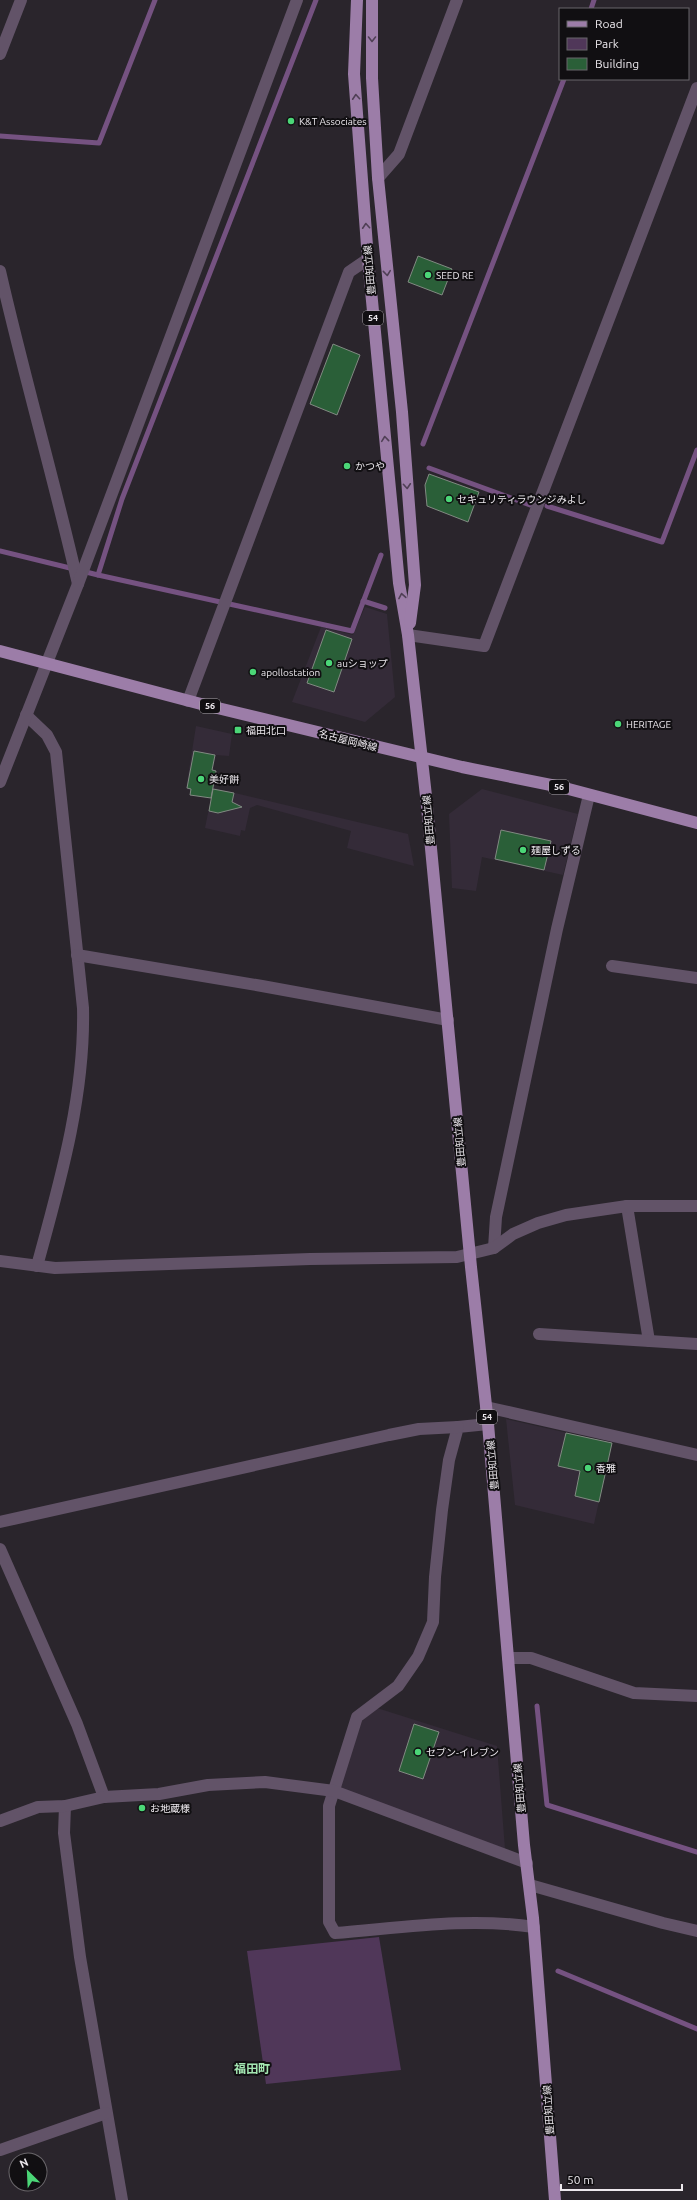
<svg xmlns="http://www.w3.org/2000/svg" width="697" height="2200" font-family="Ubuntu,'Noto Sans JP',sans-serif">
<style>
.built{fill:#342b38}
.green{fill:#503759}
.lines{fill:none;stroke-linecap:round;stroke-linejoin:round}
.stream{stroke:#755281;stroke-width:5}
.building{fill:#2a5f38;stroke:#818a82}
.minor{stroke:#625368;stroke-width:12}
.major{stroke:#9c7da8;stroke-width:12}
.oneway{stroke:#504056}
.poi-dot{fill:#4bd677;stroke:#110f12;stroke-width:1.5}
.labels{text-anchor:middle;stroke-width:4;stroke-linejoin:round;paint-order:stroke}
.shield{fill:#110f12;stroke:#aaa7ab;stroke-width:1}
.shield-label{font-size:9px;font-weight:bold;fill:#ece8ed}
.poi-label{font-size:10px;fill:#ece8ed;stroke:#110f12;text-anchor:start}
.street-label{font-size:10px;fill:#ece8ed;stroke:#110f12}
.quarter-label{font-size:12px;font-weight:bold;fill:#a3e6b1;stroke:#110f12}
</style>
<rect width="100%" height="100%" fill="#2a252c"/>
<g class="built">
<path d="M 365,607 L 387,614 L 395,697 L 365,722 L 292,702 L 321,627 L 353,635 Z"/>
<path d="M 196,726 L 232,734 L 229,756 L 216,755 L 213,769 L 217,771 L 214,788 L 408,834 L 414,866 L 347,848 L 351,831 L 257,805 L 250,808 L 245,831 L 241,830 L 240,836 L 205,828 L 211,798 L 190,795 L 191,790 L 186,789 Z"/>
<path d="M 482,789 L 578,814 L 563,875 L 482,857 L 476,891 L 452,888 L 449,814 Z"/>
<path d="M 506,1419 L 612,1443 L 594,1524 L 515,1505 Z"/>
<path d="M 377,1708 L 497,1746 L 505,1849 L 339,1788 L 362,1721 Z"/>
</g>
<path class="green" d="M 379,1937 L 401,2070 L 266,2084 L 247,1951 Z"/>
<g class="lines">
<g class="stream">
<path d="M 591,9 L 594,0"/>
<path d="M 0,136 L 99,143 L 155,0"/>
<path d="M 423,444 L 564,79"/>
<path d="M 429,468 L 530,505"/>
<path d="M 547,506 L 662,542 L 697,450"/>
<path d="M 0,551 L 74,569"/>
<path d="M 82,571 L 98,575 L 122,499 L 316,0"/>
<path d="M 98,575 L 352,631 L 381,555"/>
<path d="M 363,601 L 385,608"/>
<path d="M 537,1706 L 547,1805 L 697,1852"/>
<path d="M 558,1971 L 697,2029"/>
</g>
</g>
<g class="building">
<path d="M 418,256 L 452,269 L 442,295 L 408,282 Z"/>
<path d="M 333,344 L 360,355 L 337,415 L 310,404 Z"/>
<path d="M 429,474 L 479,492 L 468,522 L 427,506 L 425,485 Z"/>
<path d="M 326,630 L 352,639 L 334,692 L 307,683 Z"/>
<path d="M 194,751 L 215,755 L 212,770 L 216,771 L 211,798 L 190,795 L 191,789 L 187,788 Z"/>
<path d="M 213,789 L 234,793 L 232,802 L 242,807 L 218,813 L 209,811 Z"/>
<path d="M 501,830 L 551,841 L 544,870 L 495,859 Z"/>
<path d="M 566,1433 L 612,1443 L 599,1502 L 575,1496 L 580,1471 L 558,1466 Z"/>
<path d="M 414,1724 L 439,1732 L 423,1779 L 399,1771 Z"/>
</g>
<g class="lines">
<g class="minor">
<path d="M 0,54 L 21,0"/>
<path d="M 378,178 L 399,154 L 457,0"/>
<path d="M 0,271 C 24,376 54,479 78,584"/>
<path d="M 408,635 L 484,646 L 697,88"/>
<path d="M 188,701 L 349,272 L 368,259"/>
<path d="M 26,715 L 47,735 L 56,752 L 83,1008 C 85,1096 60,1182 37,1266"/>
<path d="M 0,782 L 78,584 L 297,0"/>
<path d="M 77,955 L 262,986 L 448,1020"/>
<path d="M 612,966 L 697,978"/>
<path d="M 627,1206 L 649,1341"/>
<path d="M 494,1248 L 496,1217 L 557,929 L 589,795"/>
<path d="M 0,1261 L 55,1268 L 310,1259 L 457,1257 L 494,1248 L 513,1234 L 538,1223 L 566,1215 L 627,1206 L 697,1206"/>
<path d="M 539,1334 L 697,1344"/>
<path d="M 486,1407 L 697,1455"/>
<path d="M 488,1424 L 458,1427 L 449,1460 L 442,1510 L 435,1577 L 433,1622 L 418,1657 L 398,1686 L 357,1717 L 329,1806 L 329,1922 L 335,1933 C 400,1928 468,1917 534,1927"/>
<path d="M 0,1522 L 389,1435 L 419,1429 L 458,1427"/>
<path d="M 0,1549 L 77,1724 L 104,1797"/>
<path d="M 508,1658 L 531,1658 L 634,1693 L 697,1696"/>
<path d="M 65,1806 L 64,1833 L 80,1957 L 122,2200"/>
<path d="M 0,1821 L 38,1807 L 65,1806 L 104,1797 L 159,1794 L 208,1785 L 265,1782 L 334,1791 L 527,1863"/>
<path d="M 530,1885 L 663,1923 L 697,1931"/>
<path d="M 0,2150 L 106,2113"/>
</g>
<g class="major">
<path d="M 357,0 L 354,74 L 368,259 L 399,583 L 408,635 L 426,796 L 471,1267 L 488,1424 L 524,1845 L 533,1918 L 555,2200"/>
<path d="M 372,0 L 372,78 L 378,178 L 402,412 L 415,585 L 410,623"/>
<path d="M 0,651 L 201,704 L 462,767 L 561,787 L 697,823"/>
</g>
</g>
<defs><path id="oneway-chevron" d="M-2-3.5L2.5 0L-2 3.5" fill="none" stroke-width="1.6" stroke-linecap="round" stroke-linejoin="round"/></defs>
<g class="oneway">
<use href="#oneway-chevron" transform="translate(372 39) rotate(90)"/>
<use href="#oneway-chevron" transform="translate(356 97) rotate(-94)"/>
<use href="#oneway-chevron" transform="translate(366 226) rotate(-94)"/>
<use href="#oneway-chevron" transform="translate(387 273) rotate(84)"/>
<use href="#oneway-chevron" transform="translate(385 439) rotate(-96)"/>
<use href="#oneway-chevron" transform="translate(407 486) rotate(86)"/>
<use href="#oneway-chevron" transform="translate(402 596) rotate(-100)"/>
</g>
<g class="poi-dot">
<circle cx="291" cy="121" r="4"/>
<circle cx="428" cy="275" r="4"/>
<circle cx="347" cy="466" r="4"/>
<circle cx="449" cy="499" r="4"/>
<circle cx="329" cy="663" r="4"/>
<circle cx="253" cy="672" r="4"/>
<circle cx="618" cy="724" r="4"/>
<rect x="234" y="726" width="8" height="8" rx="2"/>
<circle cx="201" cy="779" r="4"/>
<circle cx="523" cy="850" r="4"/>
<circle cx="588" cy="1468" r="4"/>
<circle cx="418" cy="1752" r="4"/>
<circle cx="142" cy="1808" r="4"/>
</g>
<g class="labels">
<g class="shield">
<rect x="363" y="311" width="20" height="14" rx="3"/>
<rect x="200" y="699" width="20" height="14" rx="3"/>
<rect x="549" y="780" width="20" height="14" rx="3"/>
<rect x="477" y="1410" width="20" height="14" rx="3"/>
</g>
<g class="shield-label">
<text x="373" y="321">54</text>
<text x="210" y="709">56</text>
<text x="559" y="790">56</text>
<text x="487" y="1420">54</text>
</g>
<g class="poi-label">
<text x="299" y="125">K&amp;T Associates</text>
<text x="436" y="279">SEED RE</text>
<text x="355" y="470">かつや</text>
<text x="457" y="503">セキュリティラウンジみよし</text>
<text x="337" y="667">auショップ</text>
<text x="261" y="676">apollostation</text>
<text x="626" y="728">HERITAGE</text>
<text x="246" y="734">福田北口</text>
<text x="209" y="783">美好餅</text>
<text x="531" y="854">麺屋しずる</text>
<text x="596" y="1472">香雅</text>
<text x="426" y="1756">セブン-イレブン</text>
<text x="150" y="1812">お地蔵様</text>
</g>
<g class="street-label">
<text transform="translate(369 270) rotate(-95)" y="4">豊田知立線</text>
<text transform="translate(348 740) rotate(14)" y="4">名古屋岡崎線</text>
<text transform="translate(428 820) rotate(-95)" y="4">豊田知立線</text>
<text transform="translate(459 1142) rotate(-95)" y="4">豊田知立線</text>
<text transform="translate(492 1465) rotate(-95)" y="4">豊田知立線</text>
<text transform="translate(519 1788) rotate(-95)" y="4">豊田知立線</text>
<text transform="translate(548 2110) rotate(-94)" y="4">豊田知立線</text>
</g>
<g class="quarter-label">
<text x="252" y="2073">福田町</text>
</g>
</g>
<rect x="559" y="8" width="130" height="72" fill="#110f12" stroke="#69666a"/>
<rect x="567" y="21" width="20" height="6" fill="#9c7da8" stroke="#69666a"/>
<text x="595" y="28" font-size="12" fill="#ece8ed">Road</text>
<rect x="567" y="38" width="20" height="12" fill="#503759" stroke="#69666a"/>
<text x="595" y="48" font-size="12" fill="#ece8ed">Park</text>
<rect x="567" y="58" width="20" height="12" fill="#2a5f38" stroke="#69666a"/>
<text x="595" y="68" font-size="12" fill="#ece8ed">Building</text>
<g transform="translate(28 2172) rotate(336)"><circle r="19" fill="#110f12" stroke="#69666a"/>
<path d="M0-3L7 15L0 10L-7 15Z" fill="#4bd677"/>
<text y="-6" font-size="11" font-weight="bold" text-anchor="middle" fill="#ece8ed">N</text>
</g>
<path d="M561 2184v6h121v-6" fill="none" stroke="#ece8ed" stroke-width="2"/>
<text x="567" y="2184" font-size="12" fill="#ece8ed" stroke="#110f12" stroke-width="3" paint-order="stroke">50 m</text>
</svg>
